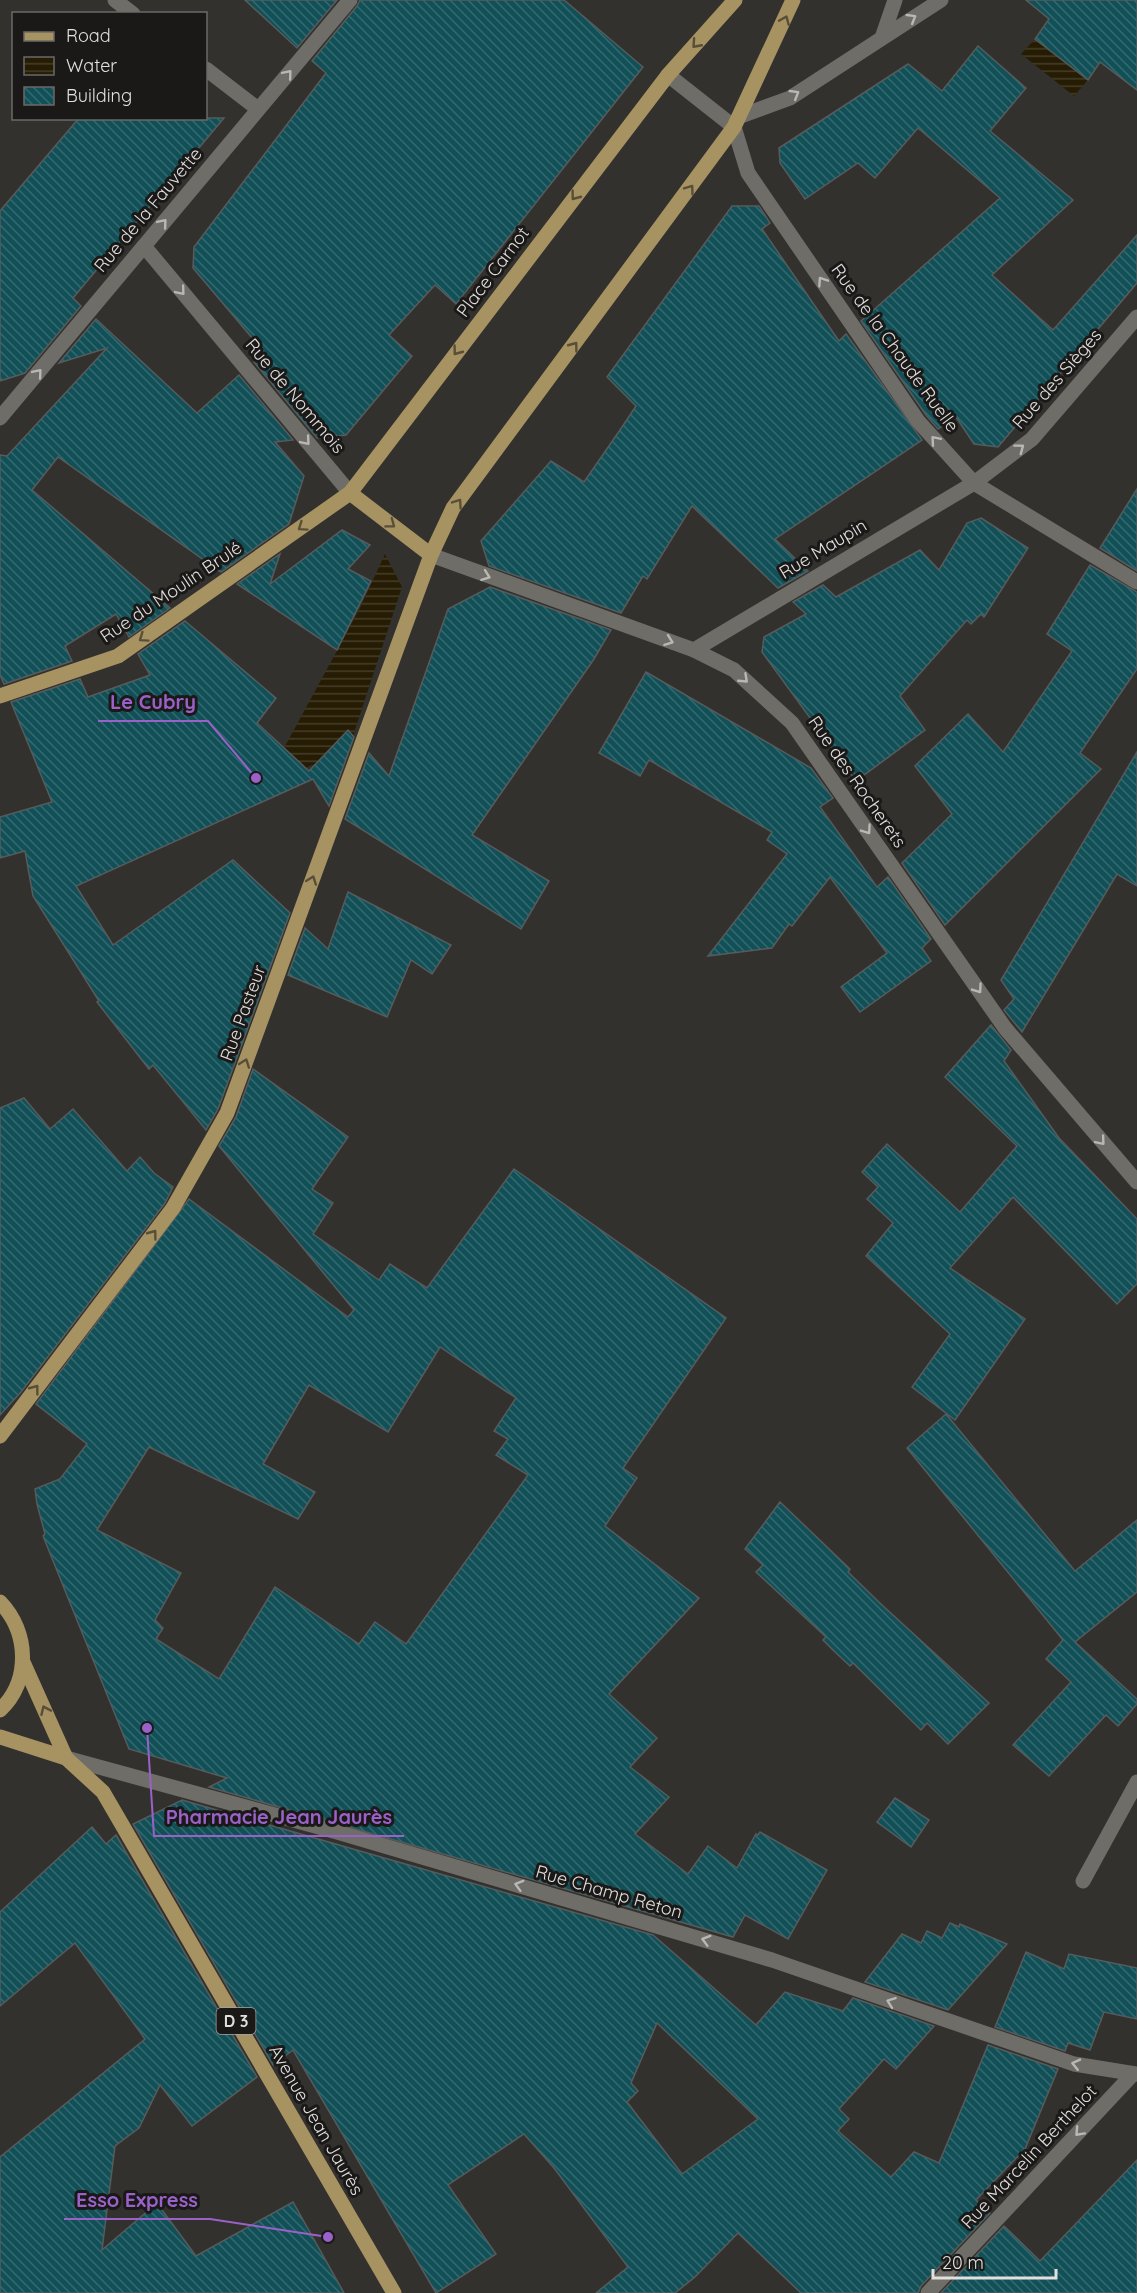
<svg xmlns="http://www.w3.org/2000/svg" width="1137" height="2293" font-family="Quicksand,sans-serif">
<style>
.water{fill:url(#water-rules)}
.building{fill:url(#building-back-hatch);stroke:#565b5c;stroke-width:1.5;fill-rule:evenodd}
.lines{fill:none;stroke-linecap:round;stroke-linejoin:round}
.minor{stroke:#6f6d68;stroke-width:15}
.major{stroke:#a79262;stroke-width:15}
.oneway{stroke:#b9b8b5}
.oneway2{stroke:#594f39}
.labels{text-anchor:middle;stroke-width:6;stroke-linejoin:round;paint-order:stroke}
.shield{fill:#1a1918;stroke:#a5a4a3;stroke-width:1.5}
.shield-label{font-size:16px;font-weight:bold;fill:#e1e0de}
.street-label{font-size:18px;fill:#e1e0de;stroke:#1a1918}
.leader{fill:none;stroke:#9a62c8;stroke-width:2}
.callout-dot{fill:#9a62c8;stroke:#1a1918;stroke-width:2}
.callout-label{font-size:20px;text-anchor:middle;font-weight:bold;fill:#9a62c8;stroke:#1a1918;stroke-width:6;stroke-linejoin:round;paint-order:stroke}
</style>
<defs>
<pattern id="water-rules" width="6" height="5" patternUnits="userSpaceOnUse" patternTransform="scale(1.5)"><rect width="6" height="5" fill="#261c04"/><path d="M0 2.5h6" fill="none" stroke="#453d28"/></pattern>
<pattern id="building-back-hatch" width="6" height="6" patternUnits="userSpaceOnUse" patternTransform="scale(1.5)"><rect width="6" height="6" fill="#125058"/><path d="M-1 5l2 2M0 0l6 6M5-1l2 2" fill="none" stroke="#346970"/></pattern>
</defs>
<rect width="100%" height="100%" fill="#33312e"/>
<g class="water">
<path d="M 1035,39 L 1088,80 L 1074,96 L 1021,54 Z"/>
<path d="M 385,554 L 402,587 L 353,736 L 348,731 L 317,763 L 165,830 L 284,748 L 359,610 Z"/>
</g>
<g class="building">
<path d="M 245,0 L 337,0 L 297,48 Z"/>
<path d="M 360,0 L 564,0 L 643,67 L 456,304 L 435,285 L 389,335 L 412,356 L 346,435 L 317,438 L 254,362 L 264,352 L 193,268 L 194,247 L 326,73 L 312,61 L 357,6 Z"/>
<path d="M 1026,0 L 1137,0 L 1137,90 L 1100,62 L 1088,80 L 1035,39 L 1049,19 Z"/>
<path d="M 978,46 L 1026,88 L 990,131 L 1073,200 L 992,275 L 1053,330 L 1137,235 L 1137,283 L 998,447 L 974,444 L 956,417 L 938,429 L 926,415 L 861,321 L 1000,198 L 918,128 L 875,178 L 858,163 L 805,199 L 780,163 L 779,148 L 908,64 L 942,91 Z"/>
<path d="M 79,118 L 224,118 L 73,298 L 81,306 L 25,373 L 0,381 L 0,211 Z"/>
<path d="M 732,206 L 759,206 L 770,223 L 762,229 L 839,341 L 846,334 L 922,440 L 775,539 L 808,571 L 778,588 L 692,506 L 647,579 L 643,576 L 621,613 L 489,566 L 481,541 L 551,461 L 584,482 L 620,430 L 636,406 L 607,377 Z"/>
<path d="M 96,319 L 197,413 L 239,375 L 293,440 L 275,442 L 304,476 L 289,524 L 221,572 L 58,457 L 32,490 L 170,608 L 129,637 L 116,614 L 65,646 L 72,661 L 4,684 L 0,675 L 0,455 L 7,456 L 107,348 L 59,363 Z"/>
<path d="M 1137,489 L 1137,571 L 1100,548 Z"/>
<path d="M 981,518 L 1028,548 L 984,617 L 981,614 L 971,624 L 967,620 L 900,696 L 925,730 L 856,781 L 762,652 L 764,637 L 806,614 L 793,602 L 823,585 L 836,597 L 920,550 L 939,570 L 967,523 Z"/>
<path d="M 342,530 L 370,545 L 348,569 L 371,581 L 337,650 L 237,584 L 280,554 L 270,584 Z"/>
<path d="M 1090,565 L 1137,592 L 1137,669 L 1080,753 L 1101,769 L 945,925 L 902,863 L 952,814 L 915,766 L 968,714 L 1003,752 L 1072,651 L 1047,634 Z"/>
<path d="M 490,587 L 611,630 L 594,659 L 472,835 L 549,881 L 521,929 L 345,819 L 369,753 L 389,776 L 448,609 Z"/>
<path d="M 185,621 L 276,698 L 257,723 L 309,771 L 348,730 L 354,737 L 329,806 L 313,779 L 76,886 L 113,945 L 233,860 L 290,913 L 218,1109 L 206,1130 L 153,1065 L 149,1069 L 97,1002 L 99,1001 L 33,896 L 25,851 L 0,858 L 0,817 L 52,802 L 11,702 L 80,679 L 88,697 L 150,675 L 138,654 Z"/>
<path d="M 646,672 L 811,768 L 833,798 L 820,807 L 877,887 L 888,877 L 931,939 L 922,948 L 931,961 L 860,1012 L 841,987 L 887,953 L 830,877 L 792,926 L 789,924 L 772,948 L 708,956 L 787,854 L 767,840 L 772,832 L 649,760 L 640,776 L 599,753 Z"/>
<path d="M 1137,752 L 1137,886 L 1117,874 L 1022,1032 L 1004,1010 L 1014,999 L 1001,980 Z"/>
<path d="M 348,892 L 451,945 L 432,974 L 411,960 L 387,1017 L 288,975 L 305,928 L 328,949 Z"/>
<path d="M 991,1025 L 1011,1050 L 1004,1061 L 1059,1138 L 1137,1219 L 1137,1284 L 1117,1304 L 1013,1197 L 950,1268 L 1025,1319 L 955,1420 L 912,1387 L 950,1334 L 866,1256 L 893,1223 L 867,1199 L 878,1187 L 862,1172 L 887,1144 L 960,1212 L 1017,1146 L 945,1077 Z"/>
<path d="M 253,1069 L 348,1137 L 312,1189 L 333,1203 L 313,1234 L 379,1280 L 390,1264 L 427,1288 L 514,1169 L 726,1318 L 623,1468 L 637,1478 L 605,1526 L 699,1598 L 609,1694 L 657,1738 L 630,1767 L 669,1797 L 635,1834 L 688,1874 L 708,1846 L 737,1868 L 756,1834 L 758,1835 L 760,1832 L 827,1870 L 788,1939 L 745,1915 L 733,1937 L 209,1787 L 227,1778 L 129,1749 L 43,1536 L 45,1534 L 37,1504 L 35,1489 L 60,1479 L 87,1444 L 36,1404 L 189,1199 L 348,1317 L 354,1310 L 219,1146 L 236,1117 ZM 440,1347 L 516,1398 L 494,1431 L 508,1439 L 496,1455 L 528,1475 L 406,1644 L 375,1622 L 359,1644 L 275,1587 L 219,1679 L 156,1639 L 163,1628 L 155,1620 L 181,1573 L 97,1530 L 149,1447 L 298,1519 L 315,1492 L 263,1464 L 309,1385 L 388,1432 Z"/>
<path d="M 24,1098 L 50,1129 L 73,1109 L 127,1171 L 140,1157 L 154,1173 L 173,1187 L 165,1203 L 21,1392 L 0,1415 L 0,1108 Z"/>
<path d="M 946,1414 L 1075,1571 L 1137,1520 L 1137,1592 L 1075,1642 L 1137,1699 L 1137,1704 L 1118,1726 L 1106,1715 L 1049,1776 L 1013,1745 L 1071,1682 L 1046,1659 L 1063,1640 L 907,1448 Z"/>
<path d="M 780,1502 L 850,1569 L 848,1572 L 882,1605 L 989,1703 L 948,1744 L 927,1723 L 921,1730 L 853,1663 L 850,1666 L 836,1653 L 823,1640 L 826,1637 L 756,1572 L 763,1565 L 745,1549 Z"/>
<path d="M 895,1798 L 929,1820 L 911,1847 L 877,1822 Z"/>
<path d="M 182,1800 L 653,1935 L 756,2025 L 785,1992 L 843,2011 L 853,1998 L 934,2026 L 896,2069 L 884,2059 L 839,2109 L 849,2119 L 838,2131 L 891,2177 L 914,2152 L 939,2163 L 988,2045 L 1058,2069 L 1025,2149 L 976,2200 L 990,2213 L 921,2286 L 918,2293 L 801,2293 L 738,2233 L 695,2277 L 675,2293 L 596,2293 L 628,2267 L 554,2168 L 524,2134 L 448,2185 L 496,2254 L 436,2293 L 293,2050 L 273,2065 L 133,1824 ZM 657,2023 L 758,2119 L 682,2174 L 627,2102 L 638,2091 L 631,2083 Z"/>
<path d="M 92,1827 L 106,1844 L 116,1835 L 257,2077 L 192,2126 L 160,2085 L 139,2128 L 115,2146 L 102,2250 L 157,2203 L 196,2256 L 293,2202 L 344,2293 L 0,2293 L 0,2157 L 145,2039 L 75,1943 L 0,2006 L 0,1912 Z"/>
<path d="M 950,1923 L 959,1927 L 960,1924 L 1007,1944 L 948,2010 L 865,1982 L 902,1934 L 921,1943 L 927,1931 L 942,1938 Z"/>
<path d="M 1026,1952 L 1064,1969 L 1069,1954 L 1137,1968 L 1137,2019 L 1104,2012 L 1090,2050 L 1068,2043 L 1065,2051 L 995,2027 Z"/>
<path d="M 1137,2160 L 1137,2293 L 941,2293 L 1004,2226 L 1040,2261 Z"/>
</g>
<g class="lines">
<g class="minor">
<path d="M 115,0 L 133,14"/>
<path d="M 883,35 L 895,0"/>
<path d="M 206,69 L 258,109"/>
<path d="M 668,75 L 734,127 L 748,173 L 918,421 L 974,483 L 1137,582"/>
<path d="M 741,116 L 790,98 L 941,0"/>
<path d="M 144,246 L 350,493"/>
<path d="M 0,418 L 350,0"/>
<path d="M 431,555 L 694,650 L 734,670 L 792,723 L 1005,1028 L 1137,1182"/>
<path d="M 694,650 L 974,483 L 1032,439 L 1137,317"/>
<path d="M 66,1758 L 337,1832 L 772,1960 L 1074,2064 L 1137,2074"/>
<path d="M 1083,1881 L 1137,1782"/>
<path d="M 928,2293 L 1133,2074"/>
</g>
<g class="major">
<path d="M 350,493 L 431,555"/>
<path d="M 0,696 L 118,656 L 350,493 L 668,75 L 735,0"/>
<path d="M 0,1436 L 173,1208 L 227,1113 L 431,555 L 453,508 L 734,127 L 793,0"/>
<path d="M 0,1602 C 29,1632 31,1681 0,1710"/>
<path d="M 23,1662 L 66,1758"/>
<path d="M 0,1737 L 66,1758 L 103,1792 L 394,2293"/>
</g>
</g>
<defs><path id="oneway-chevron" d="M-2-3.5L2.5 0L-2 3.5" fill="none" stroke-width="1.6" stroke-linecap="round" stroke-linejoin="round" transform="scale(1.5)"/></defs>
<g class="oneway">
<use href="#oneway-chevron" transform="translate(912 18) rotate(-31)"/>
<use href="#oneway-chevron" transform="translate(288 74) rotate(-50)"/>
<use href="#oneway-chevron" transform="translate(795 94) rotate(-31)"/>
<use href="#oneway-chevron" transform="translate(163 223) rotate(-50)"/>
<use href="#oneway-chevron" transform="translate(822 281) rotate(-124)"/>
<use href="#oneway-chevron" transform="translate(181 291) rotate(50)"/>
<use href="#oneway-chevron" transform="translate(38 373) rotate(-50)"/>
<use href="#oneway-chevron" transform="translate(935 440) rotate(-131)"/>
<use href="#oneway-chevron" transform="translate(306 441) rotate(50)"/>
<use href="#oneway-chevron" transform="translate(1020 448) rotate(-37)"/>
<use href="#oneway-chevron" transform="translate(486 576) rotate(20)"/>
<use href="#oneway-chevron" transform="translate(669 641) rotate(20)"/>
<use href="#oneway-chevron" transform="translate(744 679) rotate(43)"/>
<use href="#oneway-chevron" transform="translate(867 830) rotate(55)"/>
<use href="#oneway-chevron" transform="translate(978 989) rotate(55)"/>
<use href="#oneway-chevron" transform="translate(1101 1141) rotate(50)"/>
<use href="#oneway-chevron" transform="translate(519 1885) rotate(-164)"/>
<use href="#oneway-chevron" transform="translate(706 1940) rotate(-164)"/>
<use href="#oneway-chevron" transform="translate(891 2002) rotate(-160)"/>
<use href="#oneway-chevron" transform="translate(1076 2064) rotate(-167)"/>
<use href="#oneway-chevron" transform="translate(1079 2132) rotate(133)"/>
</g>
<g class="oneway2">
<use href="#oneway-chevron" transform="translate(785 20) rotate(-67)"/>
<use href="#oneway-chevron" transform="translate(696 44) rotate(132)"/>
<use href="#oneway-chevron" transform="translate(690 189) rotate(-54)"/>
<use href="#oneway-chevron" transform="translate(575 196) rotate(127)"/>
<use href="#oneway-chevron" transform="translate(574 346) rotate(-53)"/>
<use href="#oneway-chevron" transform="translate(457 351) rotate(127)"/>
<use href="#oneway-chevron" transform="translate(458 503) rotate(-55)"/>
<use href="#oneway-chevron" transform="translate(391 524) rotate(37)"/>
<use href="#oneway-chevron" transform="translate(302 527) rotate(145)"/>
<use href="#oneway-chevron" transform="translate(143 638) rotate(145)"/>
<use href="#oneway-chevron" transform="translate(312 880) rotate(-70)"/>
<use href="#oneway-chevron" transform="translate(245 1063) rotate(-70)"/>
<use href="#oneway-chevron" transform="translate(153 1234) rotate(-53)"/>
<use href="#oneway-chevron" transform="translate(35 1389) rotate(-53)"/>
<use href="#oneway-chevron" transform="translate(45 1710) rotate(-114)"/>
</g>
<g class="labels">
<rect class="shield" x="216.5" y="2008" width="39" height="26" rx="4.5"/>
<g class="shield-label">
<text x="236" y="2027">D 3</text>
</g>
<g class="street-label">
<text transform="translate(148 210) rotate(-50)" y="6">Rue de la Fauvette</text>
<text transform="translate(493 272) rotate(-53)" y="6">Place Carnot</text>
<text transform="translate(895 348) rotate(54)" y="6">Rue de la Chaude Ruelle</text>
<text transform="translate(1057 379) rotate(-49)" y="6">Rue des Sièges</text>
<text transform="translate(295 396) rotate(50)" y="6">Rue de Nommois</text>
<text transform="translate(823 549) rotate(-31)" y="6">Rue Maupin</text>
<text transform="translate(171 592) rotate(-34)" y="6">Rue du Moulin Brulé</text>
<text transform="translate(857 782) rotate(55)" y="6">Rue des Rocherets</text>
<text transform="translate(243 1013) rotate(-70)" y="6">Rue Pasteur</text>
<text transform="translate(609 1892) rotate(16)" y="6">Rue Champ Reton</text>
<text transform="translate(316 2120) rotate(60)" y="6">Avenue Jean Jaurès</text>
<text transform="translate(1029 2157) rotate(-47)" y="6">Rue Marcelin Berthelot</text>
</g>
</g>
<path class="leader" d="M256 778L208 721H98M147 1728L154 1836H404M328 2237L210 2219H64"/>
<g class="callout-dot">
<circle cx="256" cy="778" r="6"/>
<circle cx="147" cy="1728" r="6"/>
<circle cx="328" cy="2237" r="6"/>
</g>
<g class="callout-label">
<text x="153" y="709">Le Cubry</text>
<text x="279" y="1824">Pharmacie Jean Jaurès</text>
<text x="137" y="2207">Esso Express</text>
</g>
<rect x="12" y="12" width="195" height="108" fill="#1a1918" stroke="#6a6967" stroke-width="1.5"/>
<rect x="24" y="32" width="30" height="9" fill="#a79262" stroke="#6a6967" stroke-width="1.5"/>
<text x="66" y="42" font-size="18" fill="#e1e0de">Road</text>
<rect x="24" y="57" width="30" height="18" fill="url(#water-rules)" stroke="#6a6967" stroke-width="1.5"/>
<text x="66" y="72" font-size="18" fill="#e1e0de">Water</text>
<rect x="24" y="87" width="30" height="18" fill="url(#building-back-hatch)" stroke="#6a6967" stroke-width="1.5"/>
<text x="66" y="102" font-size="18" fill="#e1e0de">Building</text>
<path d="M933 2269v9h123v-9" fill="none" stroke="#e1e0de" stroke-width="3"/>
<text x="942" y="2269" font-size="18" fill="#e1e0de" stroke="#1a1918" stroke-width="4.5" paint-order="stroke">20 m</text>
</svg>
